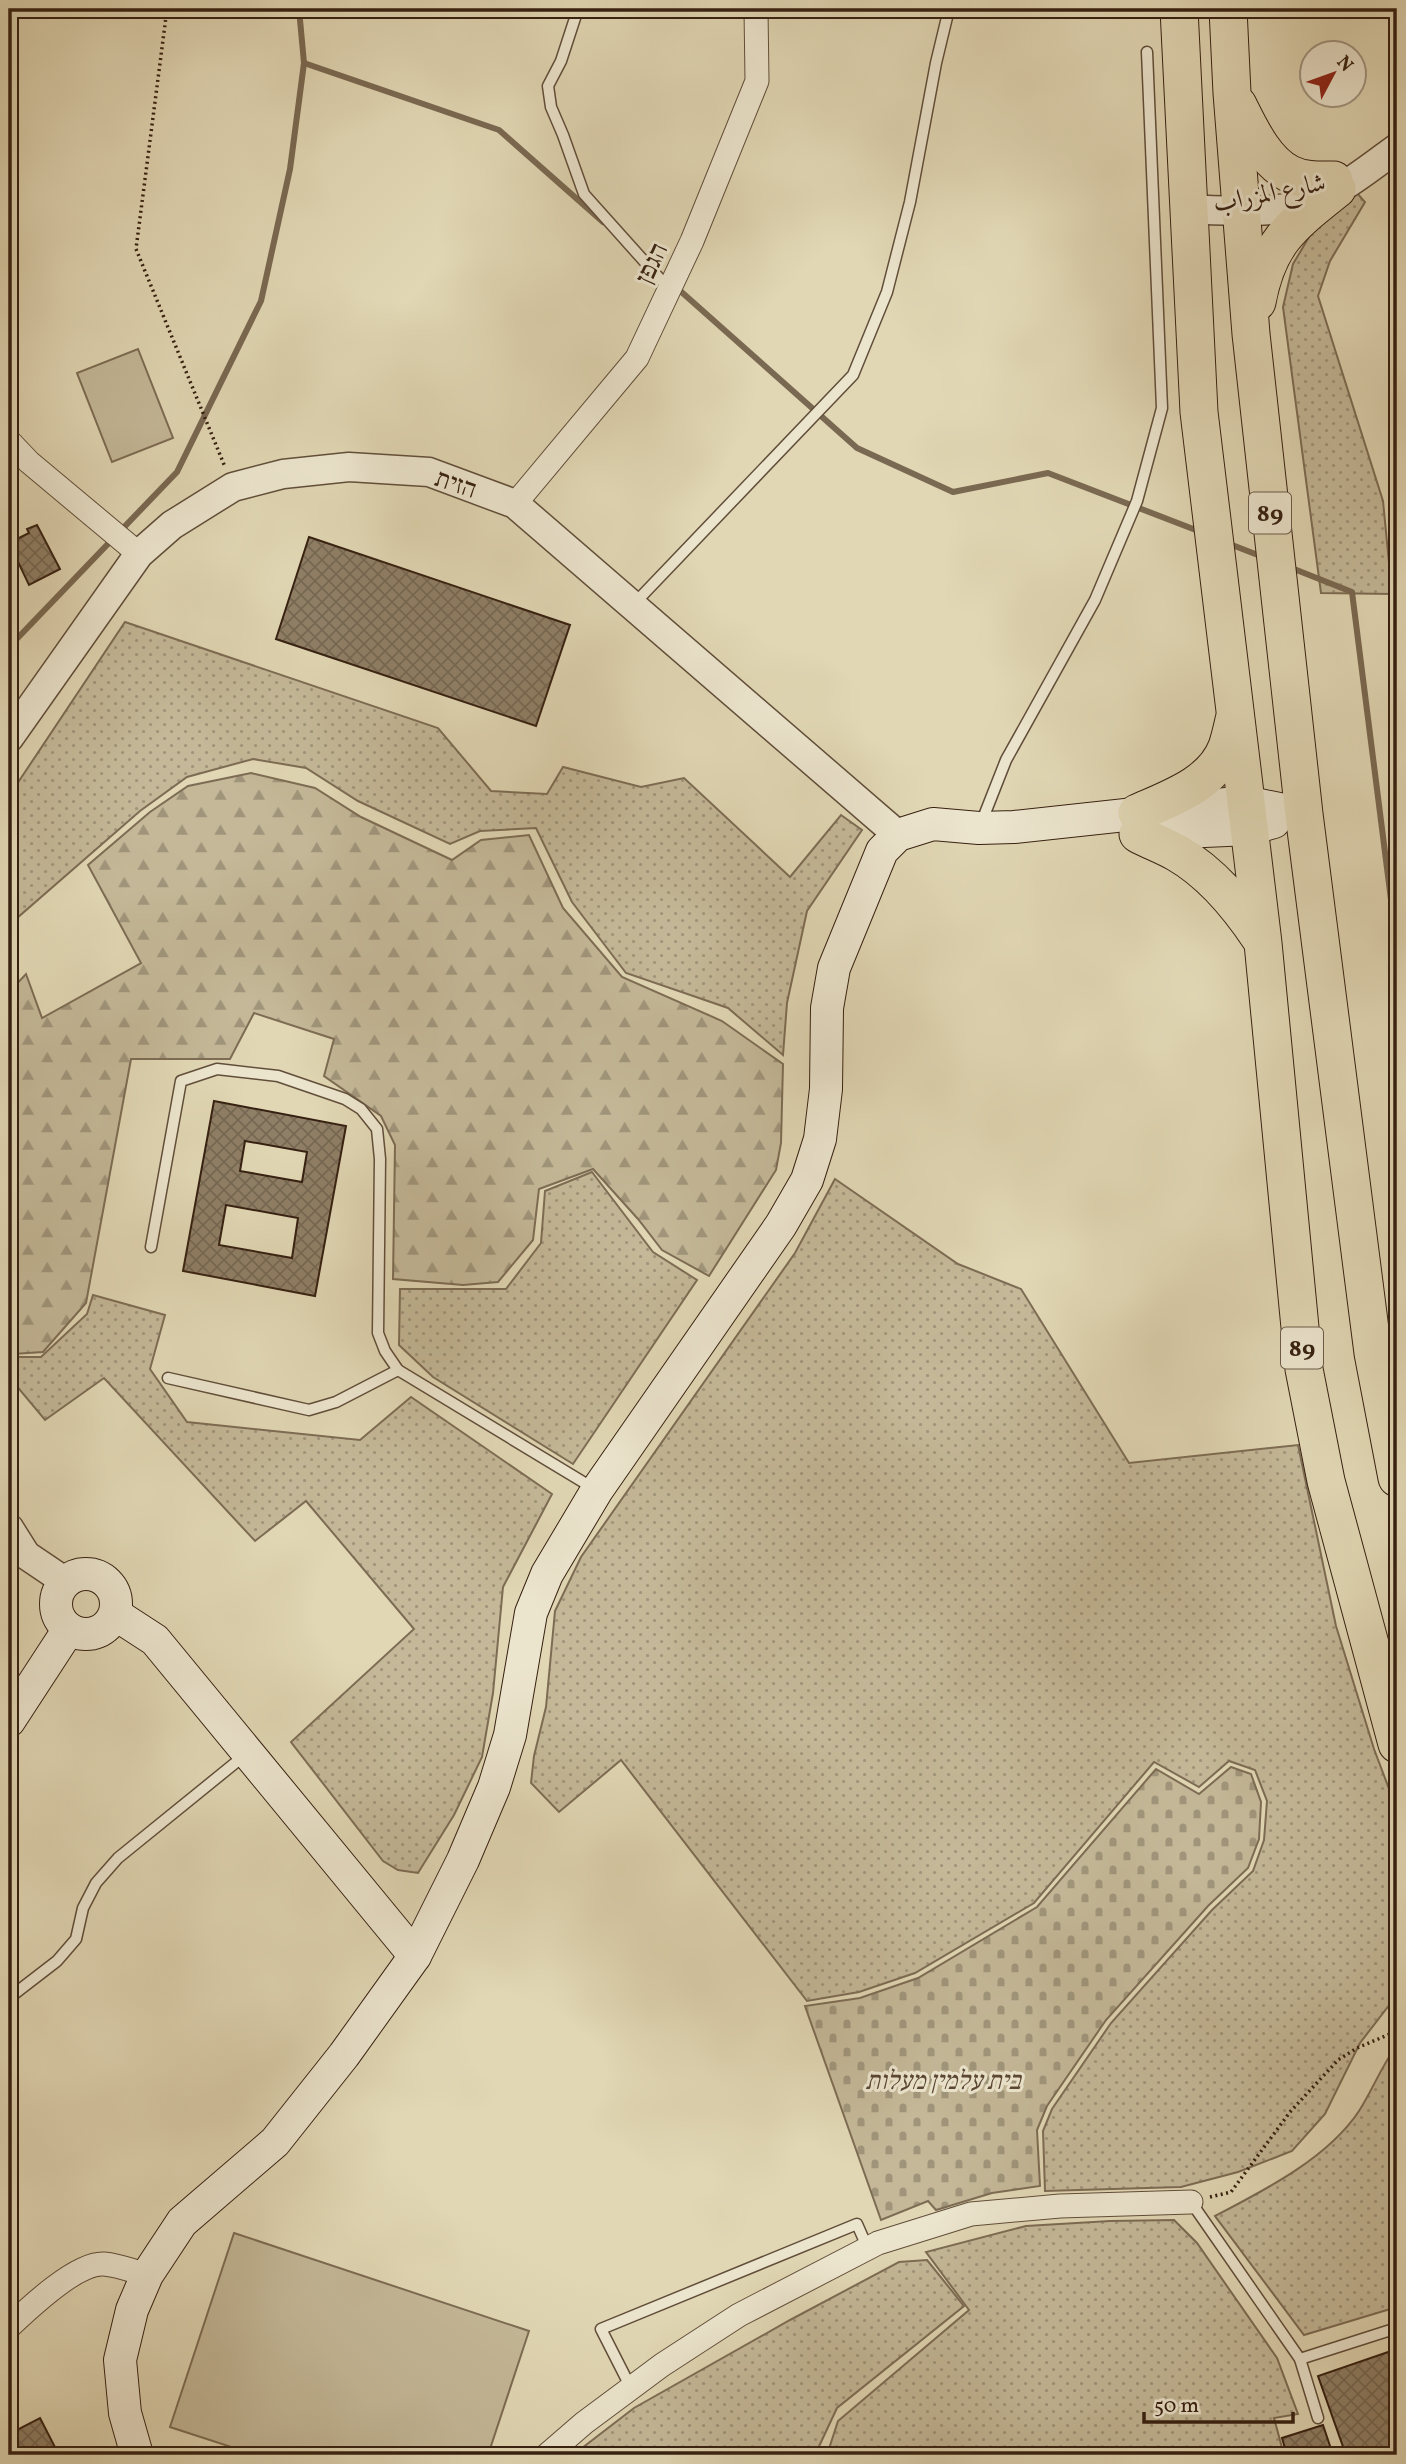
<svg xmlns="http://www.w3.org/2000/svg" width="1406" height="2464" font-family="Vollkorn,Amiri,'Frank Ruhl Libre',serif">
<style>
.grass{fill:url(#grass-dots);stroke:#7d6c54;stroke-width:2}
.forest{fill:url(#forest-firs);stroke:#7d6c54;stroke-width:2}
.cemetery{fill:url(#cemetery-stones);stroke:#7d6c54;stroke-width:2}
.green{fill:#c4b898;stroke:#7d6c54;stroke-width:2}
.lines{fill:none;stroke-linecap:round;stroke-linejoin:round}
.stream{stroke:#7a6952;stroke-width:6}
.building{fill:url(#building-cross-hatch);stroke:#362011;stroke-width:2;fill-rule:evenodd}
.service-casing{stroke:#614e3a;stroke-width:13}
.minor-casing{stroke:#614e3a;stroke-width:25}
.tertiary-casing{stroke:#614e3a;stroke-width:31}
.secondary-casing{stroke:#362011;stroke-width:34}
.trunk-casing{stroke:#362011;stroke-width:39}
.path{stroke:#362011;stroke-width:3.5;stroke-dasharray:2 3.5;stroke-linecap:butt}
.service{stroke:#ece5ce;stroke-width:10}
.minor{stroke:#ece5ce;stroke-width:23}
.tertiary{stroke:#ece5ce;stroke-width:28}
.secondary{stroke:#ece5ce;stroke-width:32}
.trunk{stroke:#e1d7b4;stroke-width:37}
.labels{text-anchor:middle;stroke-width:6;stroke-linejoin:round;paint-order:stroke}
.shield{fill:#ece5ce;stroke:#6d5b4a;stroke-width:2}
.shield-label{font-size:24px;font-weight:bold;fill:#362011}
.street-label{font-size:26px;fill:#362011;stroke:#ece5ce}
.park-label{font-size:26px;font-style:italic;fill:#5a4633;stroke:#ece5ce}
</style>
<defs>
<pattern id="grass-dots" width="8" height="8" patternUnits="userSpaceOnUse" patternTransform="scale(1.75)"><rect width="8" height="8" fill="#c4b898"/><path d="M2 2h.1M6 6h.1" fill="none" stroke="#a0957b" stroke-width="1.8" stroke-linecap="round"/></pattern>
<pattern id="forest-firs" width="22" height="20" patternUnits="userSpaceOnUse" patternTransform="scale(1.75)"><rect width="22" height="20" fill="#c4b898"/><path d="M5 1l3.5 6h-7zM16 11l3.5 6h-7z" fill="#a0957b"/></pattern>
<pattern id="cemetery-stones" width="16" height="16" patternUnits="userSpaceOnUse" patternTransform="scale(1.75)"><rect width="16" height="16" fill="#c4b898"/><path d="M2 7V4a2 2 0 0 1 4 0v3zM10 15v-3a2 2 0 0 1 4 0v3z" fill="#a0957b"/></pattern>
<pattern id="building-cross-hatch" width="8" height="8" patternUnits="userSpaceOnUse" patternTransform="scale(1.75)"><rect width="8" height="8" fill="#8f7f66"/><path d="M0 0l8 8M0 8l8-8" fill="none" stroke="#766853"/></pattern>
</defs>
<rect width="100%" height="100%" fill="#e1d7b4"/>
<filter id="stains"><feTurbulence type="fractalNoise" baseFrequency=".00286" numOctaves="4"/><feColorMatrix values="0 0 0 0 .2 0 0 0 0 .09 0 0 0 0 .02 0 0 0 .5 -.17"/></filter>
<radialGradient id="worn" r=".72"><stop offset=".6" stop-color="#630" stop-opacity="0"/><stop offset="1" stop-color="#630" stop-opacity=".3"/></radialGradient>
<g class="grass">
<path d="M 1356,192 L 1365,202 L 1330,261 L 1318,296 L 1383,501 L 1392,594 L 1321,593 L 1283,307 L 1293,264 L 1315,227 Z"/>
<path d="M 125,622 L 438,728 L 491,791 L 547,794 L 563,767 L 641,787 L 684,778 L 790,877 L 841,815 L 862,830 L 807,911 L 787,1003 L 783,1055 L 728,1008 L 626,973 L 572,902 L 536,828 L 480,831 L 450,844 L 358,801 L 306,768 L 253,759 L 187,777 L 140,811 L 9,925 L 9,796 Z"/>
<path d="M 592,1172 L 653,1252 L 697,1280 L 573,1464 L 433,1377 L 399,1345 L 400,1289 L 506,1289 L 541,1243 L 545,1191 Z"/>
<path d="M 835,1179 L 958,1264 L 1021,1289 L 1129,1463 L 1298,1445 L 1336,1626 L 1374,1749 L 1397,1810 L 1397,1995 L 1360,2043 L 1325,2114 L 1292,2151 L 1238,2172 L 1181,2187 L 1045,2191 L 1043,2131 L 1052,2109 L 1111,2023 L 1212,1910 L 1253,1871 L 1264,1840 L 1267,1801 L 1255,1770 L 1229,1761 L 1199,1787 L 1154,1762 L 1034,1903 L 915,1973 L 859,1992 L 807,2001 L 621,1760 L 559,1812 L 531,1783 L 534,1756 L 546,1707 L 555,1611 L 581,1557 L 795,1253 Z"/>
<path d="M 93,1295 L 165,1315 L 150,1369 L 187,1422 L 360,1440 L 411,1397 L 552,1494 L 503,1587 L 493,1693 L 482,1757 L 454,1815 L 418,1873 L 398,1870 L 383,1861 L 291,1742 L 414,1629 L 306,1501 L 255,1541 L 104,1378 L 45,1420 L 9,1377 L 9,1365 L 17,1357 L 41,1357 L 87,1314 Z"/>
<path d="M 1397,2045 L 1397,2307 L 1304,2335 L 1215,2216 C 1265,2190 1328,2158 1359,2111 C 1373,2089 1382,2065 1397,2045 Z"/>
<path d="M 1174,2220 L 1197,2243 L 1277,2358 L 1298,2414 L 1274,2418 L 1284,2455 L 827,2455 L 838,2421 L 969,2310 L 926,2252 L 1026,2226 L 1110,2221 Z"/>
<path d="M 927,2260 L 964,2306 L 837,2408 L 815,2455 L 573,2455 L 634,2408 L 790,2320 L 899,2262 Z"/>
</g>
<path class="forest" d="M 251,773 L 315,788 L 361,817 L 452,860 L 481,840 L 529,835 L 563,908 L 622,977 L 722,1021 L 783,1064 L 781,1143 L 776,1170 L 709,1276 L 662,1250 L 638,1219 L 593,1169 L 539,1189 L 533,1240 L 498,1282 L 463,1285 L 393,1279 L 395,1145 L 381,1116 L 324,1076 L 334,1039 L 254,1013 L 230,1059 L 131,1059 L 86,1303 L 43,1352 L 13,1354 L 15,1293 L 9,1279 L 9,992 L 26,974 L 42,1018 L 141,963 L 88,865 L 150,812 L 188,786 Z"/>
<path class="cemetery" d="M 1231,1767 L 1251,1774 L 1261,1802 L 1259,1839 L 1248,1868 L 1208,1906 L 1106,2020 L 1047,2106 L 1037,2130 L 1040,2186 L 992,2193 L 936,2210 L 928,2201 L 881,2220 L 805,2006 L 860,1998 L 918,1978 L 1037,1907 L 1156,1769 L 1199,1794 Z"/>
<g class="green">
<path d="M 138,349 L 173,438 L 112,462 L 77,373 Z"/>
<path d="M 234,2233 L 529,2331 L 488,2455 L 256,2455 L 170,2427 Z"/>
</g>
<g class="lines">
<g class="stream">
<path d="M 304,63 L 499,130 L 603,222"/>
<path d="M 677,288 L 857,448 L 953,492 L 1048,473 L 1201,532"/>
<path d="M 1227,543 L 1263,557"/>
<path d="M 1289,567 L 1352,592 L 1397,947"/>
<path d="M 9,647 L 177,472 L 261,301 L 290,169 L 304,63 L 299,9"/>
</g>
</g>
<g class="building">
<path d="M 37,525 L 60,569 L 29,585 L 9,543 L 29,533 L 27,529 Z"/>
<path d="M 309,537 L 570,625 L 536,726 L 276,639 Z"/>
<path d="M 214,1101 L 346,1126 L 315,1296 L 183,1271 ZM 245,1141 L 307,1152 L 302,1182 L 240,1171 ZM 226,1205 L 298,1218 L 292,1258 L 219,1245 Z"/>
<path d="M 1397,2349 L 1397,2455 L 1346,2455 L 1318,2376 Z"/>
<path d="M 40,2418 L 59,2455 L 9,2455 L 9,2434 Z"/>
<path d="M 1323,2425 L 1333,2455 L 1287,2455 L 1282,2438 Z"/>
</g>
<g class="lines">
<g class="service-casing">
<g id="service">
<path d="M 578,9 L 561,61 L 548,86 L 551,107 L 563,135 L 584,194 L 669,289"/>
<path d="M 633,605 L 853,375 L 887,292 L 910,202 L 936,63 L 949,9"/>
<path d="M 980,826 L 1006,760 L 1095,600 L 1137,501 L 1162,408 L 1147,52"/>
<path d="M 151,1247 L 181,1081 L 217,1069 L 278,1076 L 345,1099 L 361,1109 L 377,1129 L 380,1159 L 378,1333 L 385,1351 L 398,1370 L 593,1488"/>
<path d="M 168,1378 L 309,1410 L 336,1402 L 398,1370"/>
<path d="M 9,1998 L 57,1961 L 76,1939 L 83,1908 L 96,1883 L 118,1858 L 245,1755"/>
<path d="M 1191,2202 L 1300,2359 L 1318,2418"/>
<path d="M 1300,2359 L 1397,2328"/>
<path d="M 631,2388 L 601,2329 L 857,2224 L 868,2249"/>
</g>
</g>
<g class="minor-casing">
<g id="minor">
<path d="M 9,441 L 29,462 L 139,554"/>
<path d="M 515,504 L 637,358 L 692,241 L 757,81 L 756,9"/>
<path d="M 9,2327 C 28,2309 77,2262 104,2264 C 118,2265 133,2271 147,2275"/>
<path d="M 547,2455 L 584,2423 L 662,2365 L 739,2315 L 878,2243 L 971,2214 L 1060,2206 L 1191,2202"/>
</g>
</g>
<g class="tertiary-casing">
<g id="tertiary">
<path d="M 1188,209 C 1229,211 1275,215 1314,201 C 1344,189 1371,167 1397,148"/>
<path d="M 9,738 L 139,554 L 172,525 L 233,487 L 283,474 L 349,467 L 429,472 L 515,504 L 898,835"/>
<path d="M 9,1528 L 26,1555 L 66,1582"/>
</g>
</g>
<g class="secondary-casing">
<g id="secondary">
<path d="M 1138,834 L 1249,829 L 1274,822"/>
<circle cx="86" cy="1604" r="30"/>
<path d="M 115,1614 L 155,1640 L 415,1956"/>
<path d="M 9,1721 L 69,1629"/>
<path d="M 137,2455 L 125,2413 L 120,2360 L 132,2310 L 147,2275 L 182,2222 L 275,2142 L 344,2055 L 415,1956 L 463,1860 L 494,1787 L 510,1735 L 531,1613 L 547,1574 L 597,1490 L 781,1225 L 807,1180 L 820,1139 L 826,1089 L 827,1008 L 834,968 L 882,851 L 898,835 L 933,824 L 979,828 L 1014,827 L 1245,802 L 1304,814"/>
</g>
</g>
<g class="trunk-casing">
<g id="trunk">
<path d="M 1179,9 L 1199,412 L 1263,943 L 1304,1369 L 1326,1481 L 1397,1744"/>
<path d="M 1228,9 L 1232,93 L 1251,334 L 1304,814 L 1373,1353 L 1397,1478"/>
<path d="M 1238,105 C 1250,129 1265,162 1290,174 C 1304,181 1320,180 1334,180"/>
<path d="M 1257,302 C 1268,242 1292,225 1337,189"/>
<path d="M 1137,813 C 1171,798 1213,784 1227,747 C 1230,738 1232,729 1234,720"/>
<path d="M 1138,834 C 1151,841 1165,846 1177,853 C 1212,873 1238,905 1260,938"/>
</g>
</g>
<g class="path">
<path d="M 167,9 L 136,249 L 225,467"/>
<path d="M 1210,2197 L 1231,2192 L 1290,2112 L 1338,2060 L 1357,2048 L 1397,2031"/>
</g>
<use href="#service" class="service"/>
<use href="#minor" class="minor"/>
<use href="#tertiary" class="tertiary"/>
<use href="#secondary" class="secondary"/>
<use href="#trunk" class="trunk"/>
</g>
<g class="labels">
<g class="shield">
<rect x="1249" y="492.5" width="42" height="41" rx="5"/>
<rect x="1281" y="1327.5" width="42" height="41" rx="5"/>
</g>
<g class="shield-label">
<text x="1270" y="521">89</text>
<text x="1302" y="1356">89</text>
</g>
<g class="street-label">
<text transform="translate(1269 192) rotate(-11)" y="9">شارع المزراب</text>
<text transform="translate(651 263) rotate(-65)" y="9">הגפן</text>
<text transform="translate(456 483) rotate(19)" y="9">הזית</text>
</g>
<g class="park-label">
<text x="943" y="2089">בית עלמין מעלות</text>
</g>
</g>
<rect width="1406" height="2464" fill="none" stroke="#e1d7b4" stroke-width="35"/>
<rect x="10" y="10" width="1385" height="2443" fill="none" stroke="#362011" stroke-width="3.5"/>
<rect x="18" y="18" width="1371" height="2429" fill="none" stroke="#362011" stroke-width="2"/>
<g transform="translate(1333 74) rotate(49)"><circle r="33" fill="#ece5ce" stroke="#a39682" stroke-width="2"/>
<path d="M0-5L12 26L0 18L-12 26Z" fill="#8f2418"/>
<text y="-10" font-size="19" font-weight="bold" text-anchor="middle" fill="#362011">N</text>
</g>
<path d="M1144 2412v10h149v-10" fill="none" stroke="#362011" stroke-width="3.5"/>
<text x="1154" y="2412" font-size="21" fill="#362011" stroke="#ece5ce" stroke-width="5" paint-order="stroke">50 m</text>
<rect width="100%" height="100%" filter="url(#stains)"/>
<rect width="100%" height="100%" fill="url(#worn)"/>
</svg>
